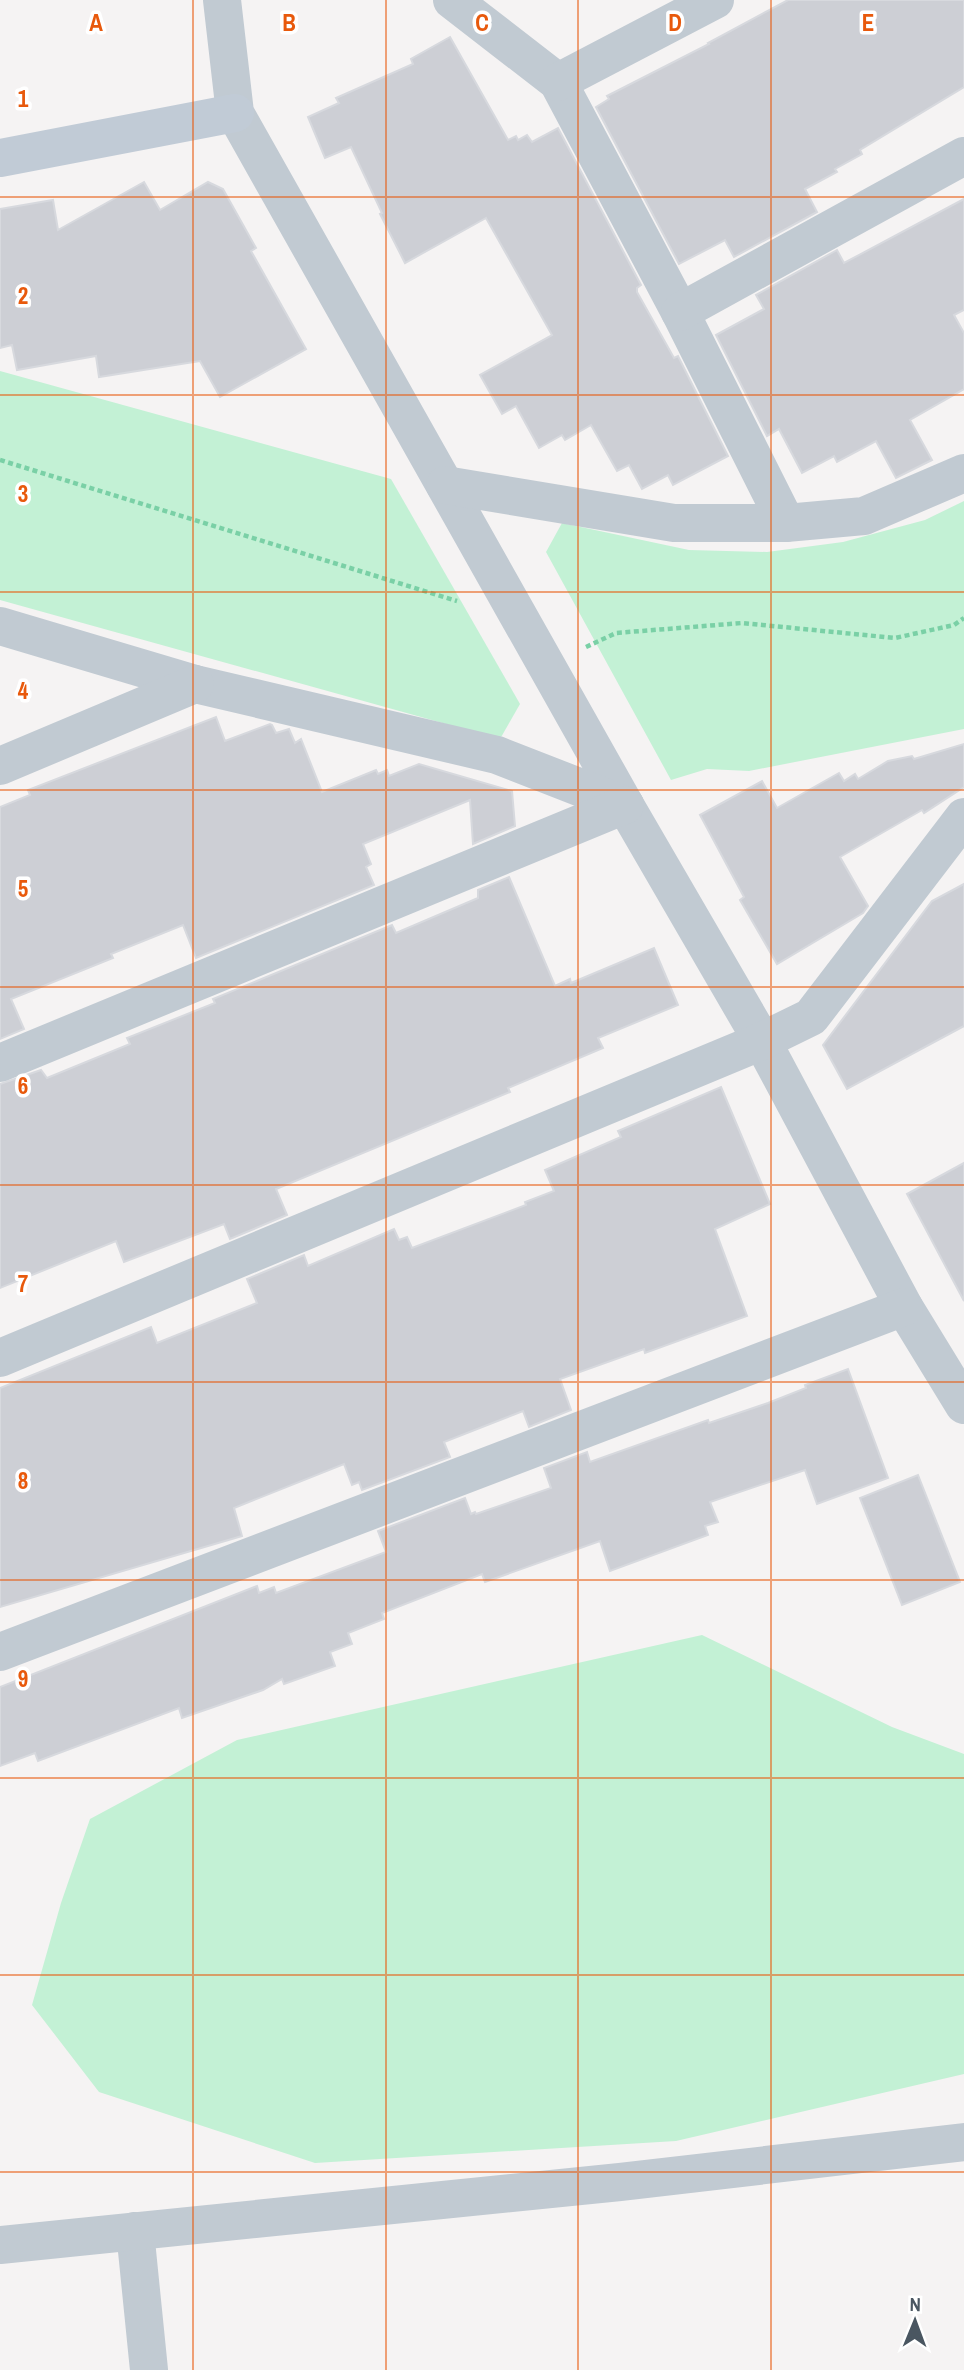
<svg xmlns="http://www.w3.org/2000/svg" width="964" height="2370" font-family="'Archivo Narrow',sans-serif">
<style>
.green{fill:#c3f1d5}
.building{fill:#cdcfd5;stroke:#d7d9de;stroke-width:2}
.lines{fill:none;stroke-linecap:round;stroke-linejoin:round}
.path{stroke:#7ad0a6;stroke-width:4.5;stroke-dasharray:5 3.5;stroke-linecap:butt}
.street{stroke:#c1cad2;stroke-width:38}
.secondary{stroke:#c1cbd6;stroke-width:38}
.grid{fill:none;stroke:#e8590c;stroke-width:2;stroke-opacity:0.55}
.grid-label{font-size:23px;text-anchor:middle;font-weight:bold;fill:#e8590c;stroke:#fff;stroke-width:7;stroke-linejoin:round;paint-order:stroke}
</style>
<rect width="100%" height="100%" fill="#f5f3f3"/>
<g class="green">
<path d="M 0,371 L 391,479 L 520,704 L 500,739 L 0,600 Z"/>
<path d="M 964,501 L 964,729 L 749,771 L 707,769 L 671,780 L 546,552 L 562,523 L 689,550 L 767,552 L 843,542 L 925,520 Z"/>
<path d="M 702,1635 L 892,1727 L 964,1754 L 964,2074 L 676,2141 L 315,2163 L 99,2092 L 32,2005 L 61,1903 L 90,1819 L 237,1740 Z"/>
</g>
<g class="building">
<path d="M 788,0 L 964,0 L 964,87 L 860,150 L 862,154 L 835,169 L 837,172 L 805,189 L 817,212 L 734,257 L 725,240 L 679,264 L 596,107 L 609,99 L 607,96 L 709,44 L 708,43 Z"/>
<path d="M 450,37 L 508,140 L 516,136 L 518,140 L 527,135 L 532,142 L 558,128 L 641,285 L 637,288 L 637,292 L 674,358 L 678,356 L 728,456 L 673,485 L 668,475 L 642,489 L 629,465 L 617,471 L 591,425 L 565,440 L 562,435 L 539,448 L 516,406 L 502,414 L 480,375 L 552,335 L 486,218 L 405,263 L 380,214 L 382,213 L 351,147 L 325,158 L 308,117 L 339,103 L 336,98 L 413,64 L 411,59 Z"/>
<path d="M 144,182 L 160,210 L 208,182 L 223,189 L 256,248 L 251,251 L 306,349 L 220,397 L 200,361 L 99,377 L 96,356 L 17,370 L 12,345 L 0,348 L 0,209 L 53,200 L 58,230 Z"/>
<path d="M 964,199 L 964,310 L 954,315 L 964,333 L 964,389 L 910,420 L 932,460 L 896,478 L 876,441 L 837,462 L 834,456 L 802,473 L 779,429 L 767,436 L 716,335 L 764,309 L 756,295 L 837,250 L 844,263 Z"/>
<path d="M 216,717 L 225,741 L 270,724 L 272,725 L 276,733 L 289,729 L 295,743 L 301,739 L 322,792 L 376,770 L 378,774 L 387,770 L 389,776 L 419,764 L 512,791 L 515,826 L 473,844 L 470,800 L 363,844 L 371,864 L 366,867 L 374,885 L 196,958 L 183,925 L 111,954 L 113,958 L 11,999 L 24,1029 L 0,1039 L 0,807 L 30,795 L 28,790 Z"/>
<path d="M 964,744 L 964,787 L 924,813 L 922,810 L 840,857 L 868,906 L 863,913 L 777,964 L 740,900 L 744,897 L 700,815 L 762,781 L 777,808 L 839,773 L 844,781 L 855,774 L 858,779 L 888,761 L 912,756 L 914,759 Z"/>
<path d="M 509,877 L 555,986 L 570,979 L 571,983 L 654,948 L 678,1005 L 598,1038 L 603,1048 L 508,1088 L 510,1092 L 276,1189 L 287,1215 L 230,1239 L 224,1224 L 124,1262 L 116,1241 L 0,1288 L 0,1084 L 41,1070 L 47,1078 L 130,1044 L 127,1038 L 215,1003 L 213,999 L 392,925 L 396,933 L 478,898 L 478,890 Z"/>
<path d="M 964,884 L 964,1026 L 847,1089 L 823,1045 L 932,901 Z"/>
<path d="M 721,1087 L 770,1204 L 715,1229 L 747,1316 L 645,1353 L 644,1349 L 560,1379 L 571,1410 L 529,1427 L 523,1411 L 444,1442 L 450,1457 L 362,1490 L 359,1482 L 352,1485 L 344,1464 L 234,1508 L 242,1536 L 0,1607 L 0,1388 L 151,1327 L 157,1343 L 257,1303 L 247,1279 L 304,1255 L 308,1266 L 394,1229 L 399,1240 L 407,1237 L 412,1248 L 526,1205 L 525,1202 L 554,1191 L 545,1170 L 621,1137 L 618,1131 Z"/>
<path d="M 964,1163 L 964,1301 L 907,1194 Z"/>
<path d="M 848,1369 L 888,1478 L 817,1504 L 805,1470 L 710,1502 L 718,1522 L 705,1526 L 708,1535 L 610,1571 L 600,1541 L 485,1582 L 482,1574 L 382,1613 L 384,1619 L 348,1633 L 352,1644 L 330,1652 L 335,1666 L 284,1684 L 282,1679 L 263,1690 L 182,1718 L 179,1708 L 38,1761 L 35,1753 L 0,1766 L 0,1687 L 257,1586 L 259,1593 L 274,1587 L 276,1593 L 386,1552 L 378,1531 L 465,1498 L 471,1514 L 475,1512 L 476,1514 L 551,1488 L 544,1468 L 587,1452 L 590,1462 L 708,1420 L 709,1423 L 768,1403 L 806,1388 L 805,1385 Z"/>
<path d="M 918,1475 L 960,1582 L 902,1605 L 860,1498 Z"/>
</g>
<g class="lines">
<g class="path">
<path d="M 0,460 L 457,601"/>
<path d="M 586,647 L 616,633 L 742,623 L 895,638 L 954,625 L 964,618"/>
</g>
<g class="street">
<path d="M 222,0 L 235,113 L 625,805 L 762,1041 L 904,1307 L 964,1405"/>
<path d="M 452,0 L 558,82 L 680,312 L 786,523"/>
<path d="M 558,82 L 715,0"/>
<path d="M 680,312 L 964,156"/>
<path d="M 445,485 L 674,523 L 786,523 L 864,516 L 964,473"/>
<path d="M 0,626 L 195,684 L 497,755 L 625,805"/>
<path d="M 0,766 L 195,684"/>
<path d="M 0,1063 L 625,805"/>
<path d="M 0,1358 L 762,1041 L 811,1017 L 964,817"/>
<path d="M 0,1652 L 904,1307"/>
<path d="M 135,2231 L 149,2370"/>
<path d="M 0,2245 L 620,2182 L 964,2142"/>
</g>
<path class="secondary" d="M 0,158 L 235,113"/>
</g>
<path class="grid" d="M 193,0 L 193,2370M 386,0 L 386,2370M 578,0 L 578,2370M 771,0 L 771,2370M 0,197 L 964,197M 0,395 L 964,395M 0,592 L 964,592M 0,790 L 964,790M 0,987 L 964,987M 0,1185 L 964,1185M 0,1382 L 964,1382M 0,1580 L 964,1580M 0,1778 L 964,1778M 0,1975 L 964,1975M 0,2172 L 964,2172"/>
<g class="grid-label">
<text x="96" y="31">A</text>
<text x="289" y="31">B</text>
<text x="482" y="31">C</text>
<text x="675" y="31">D</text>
<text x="868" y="31">E</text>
<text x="23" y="107">1</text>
<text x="23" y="304">2</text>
<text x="23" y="502">3</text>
<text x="23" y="699">4</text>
<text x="23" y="897">5</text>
<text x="23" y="1094">6</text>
<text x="23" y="1292">7</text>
<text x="23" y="1489">8</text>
<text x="23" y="1687">9</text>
</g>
<g transform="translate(915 2321) rotate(1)" stroke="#ffffff" stroke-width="5" paint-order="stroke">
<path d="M0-5L12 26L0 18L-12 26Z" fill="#4a5661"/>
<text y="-10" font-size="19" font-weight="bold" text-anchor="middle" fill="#4a5661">N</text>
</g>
</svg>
